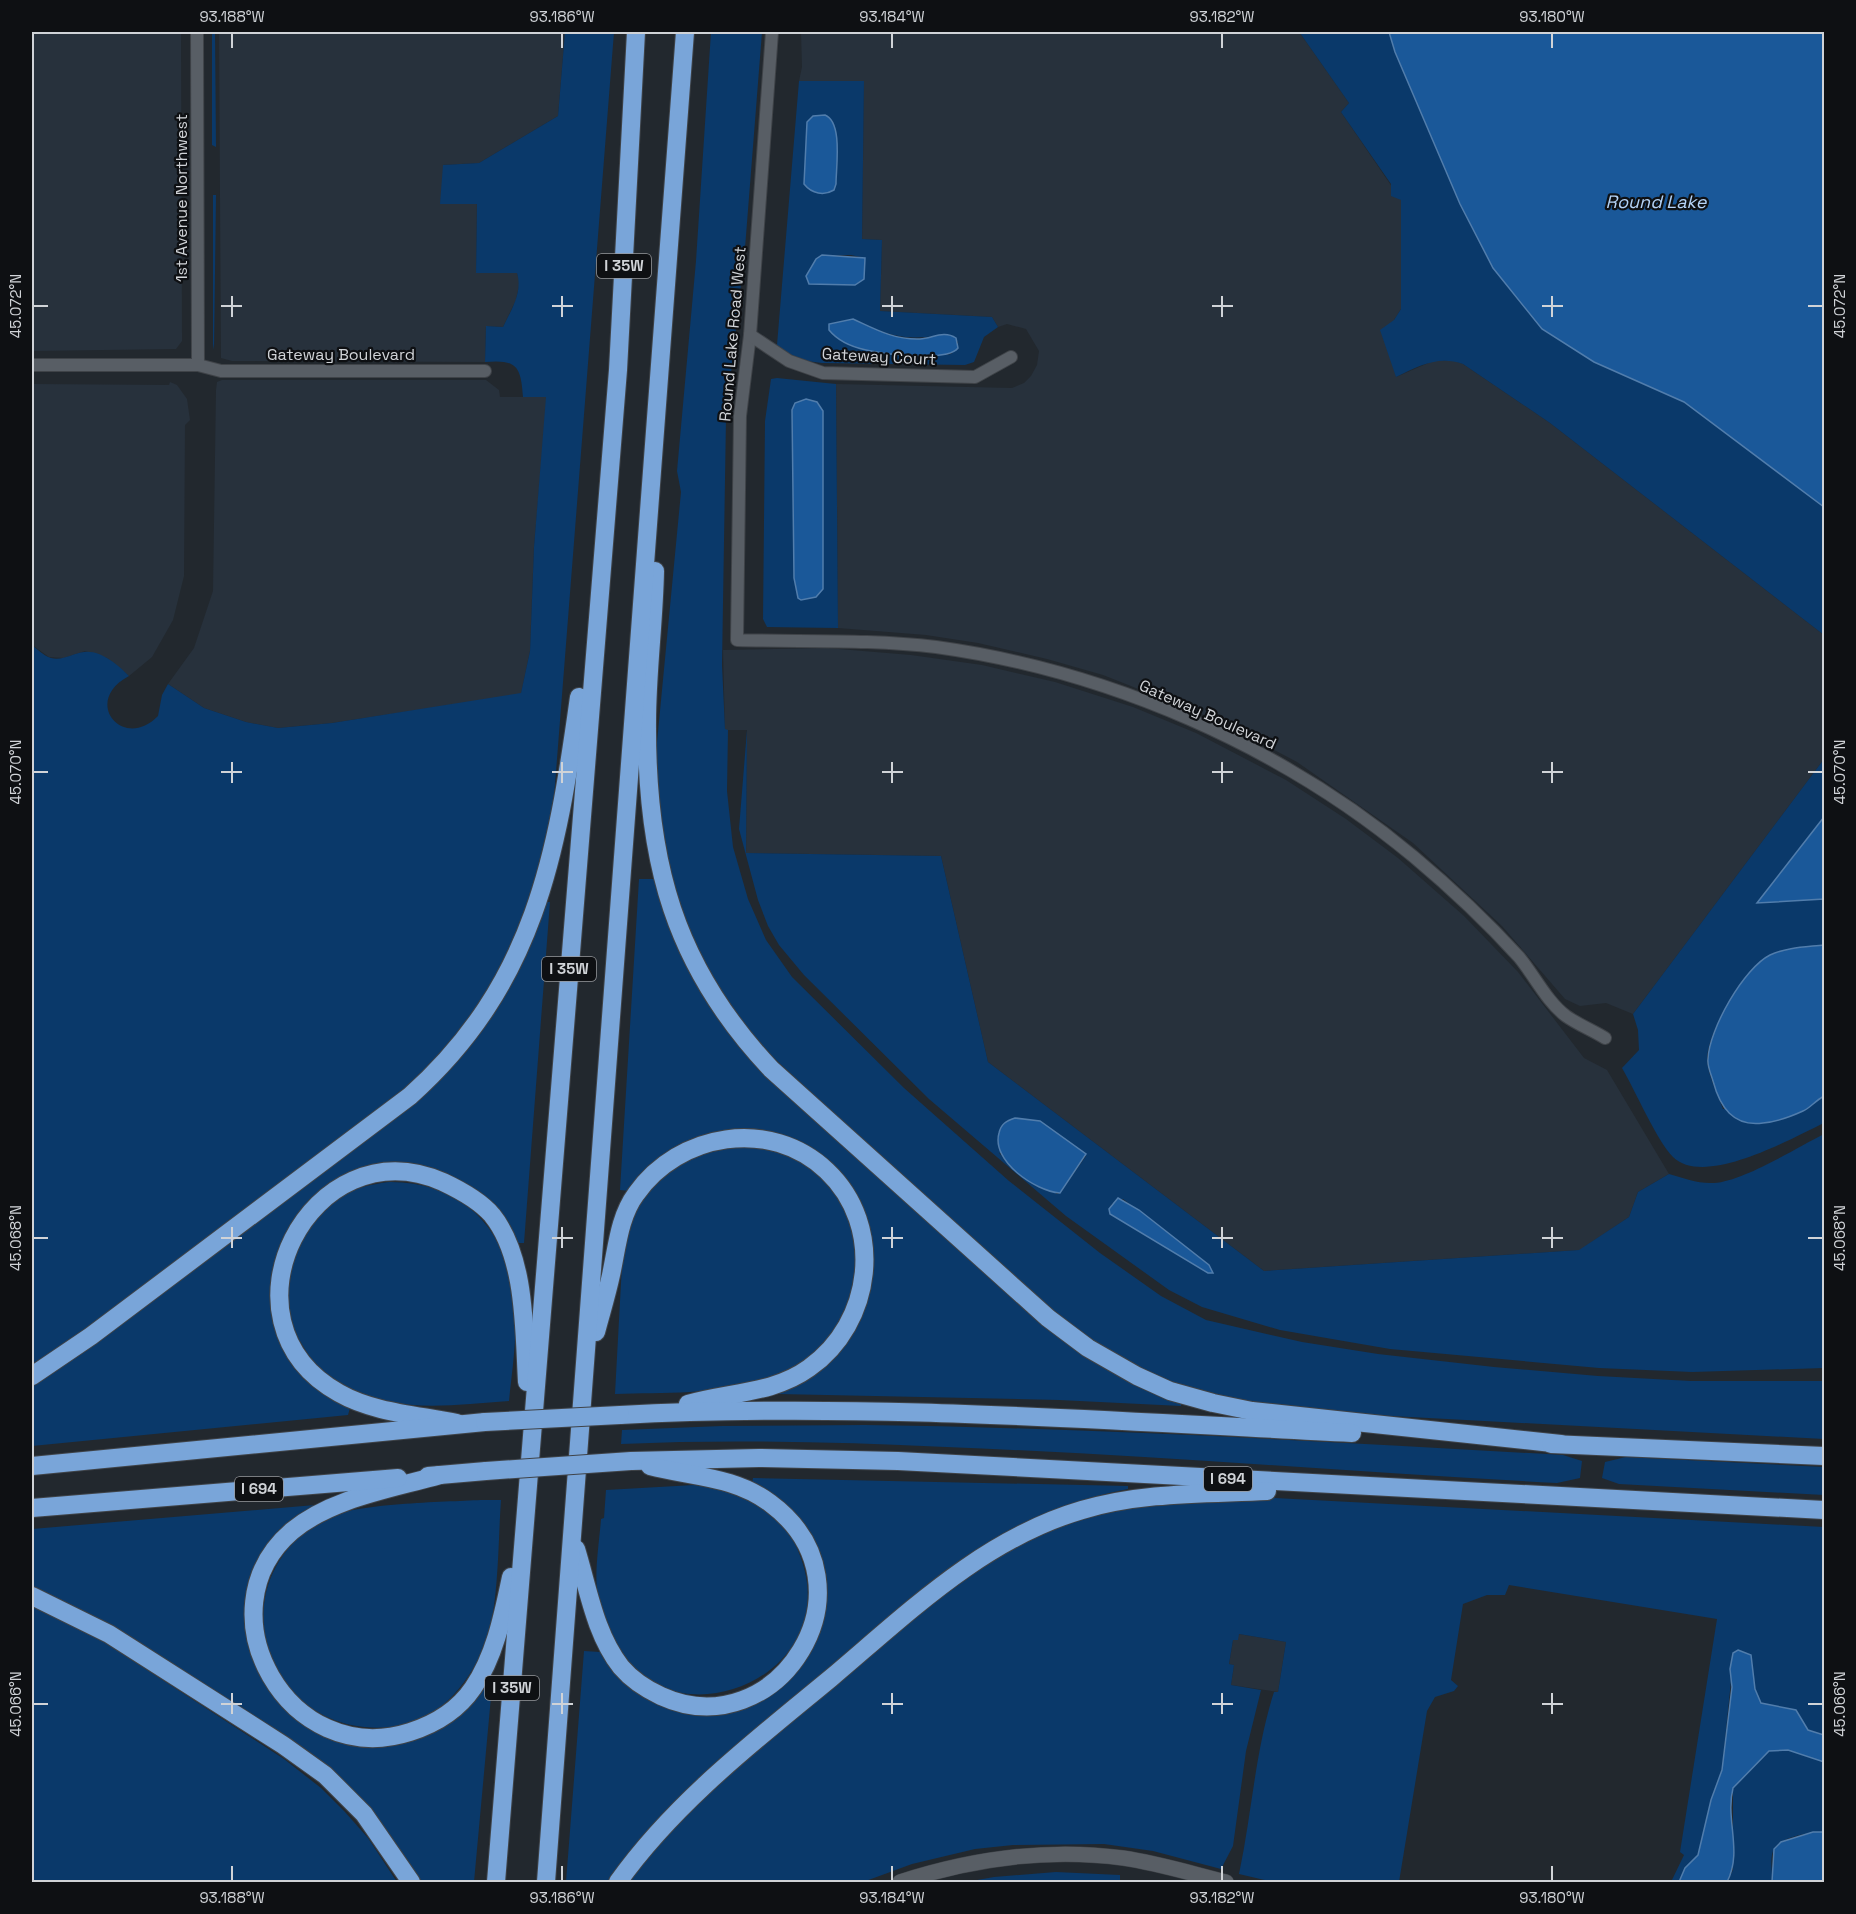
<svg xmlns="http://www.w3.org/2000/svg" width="1856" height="1914" font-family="'Space Grotesk',sans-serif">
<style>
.built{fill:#27313c}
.green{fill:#0a396a;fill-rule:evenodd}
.water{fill:#1a5899;stroke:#517dac;stroke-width:1.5}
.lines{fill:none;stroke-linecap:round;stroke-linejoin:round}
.street-casing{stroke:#3f4348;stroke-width:14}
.secondary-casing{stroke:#3f4348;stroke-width:16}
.highway-casing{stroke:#3f4348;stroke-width:20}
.street{stroke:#585e65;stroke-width:12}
.secondary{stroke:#585e65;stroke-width:15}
.highway{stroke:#79a5d9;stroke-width:18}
.highway-bridge-casing{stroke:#3f4348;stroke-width:20;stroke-linecap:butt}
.highway-bridge{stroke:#79a5d9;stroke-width:18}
.ticks{fill:none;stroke:#d0d3d7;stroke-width:2}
.labels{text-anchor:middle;stroke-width:4.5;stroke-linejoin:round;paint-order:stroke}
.shield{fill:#0e1013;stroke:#96989c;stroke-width:1.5}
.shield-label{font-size:15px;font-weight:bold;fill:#d0d3d7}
.street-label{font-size:16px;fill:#d0d3d7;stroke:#0e1013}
.water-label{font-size:18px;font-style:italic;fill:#b4d3f7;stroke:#0e1013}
.neatline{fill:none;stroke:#d0d3d7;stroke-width:2}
.ticks-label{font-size:15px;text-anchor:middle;fill:#d0d3d7}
</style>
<rect width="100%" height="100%" fill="#22282e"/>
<g class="built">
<path d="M 32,32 L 181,32 L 182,341 L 176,349 L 32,351 Z"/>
<path d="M 219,32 L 565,32 L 558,116 L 479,163 L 443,165 L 477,204 L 476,272 L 517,273 L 520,282 L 516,300 L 503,327 L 486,326 L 485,362 L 232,361 L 221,358 Z"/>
<path d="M 801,32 L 1300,33 L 1349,103 L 1341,112 L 1401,200 L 1402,299 L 1401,309 L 1394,320 L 1396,377 L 1433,361 L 1452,360 L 1463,364 L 1550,423 L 1824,635 L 1824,759 L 1633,1014 L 1606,1003 L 1580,1006 L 1565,999 L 1502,926 L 1413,843 L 1297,762 L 1217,720 L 1103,675 L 1047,659 L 978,643 L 926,635 L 838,628 L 836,384 L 1012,388 L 1024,383 L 1031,376 L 1037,365 L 1039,351 L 1026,329 L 1007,324 L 998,327 L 992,317 L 880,311 L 882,240 L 862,239 L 864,82 L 799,81 L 802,67 Z"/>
<path d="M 222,380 L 486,380 L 499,390 L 500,397 L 547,397 L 534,547 L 530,651 L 521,694 L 332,723 L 278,728 L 246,722 L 204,708 L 168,684 L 194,648 L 213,591 L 216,390 L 217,382 Z"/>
<path d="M 170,382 L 177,385 L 187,399 L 190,420 L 185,425 L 184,576 L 173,620 L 152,657 L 129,676 L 107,658 L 85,651 L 64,658 L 49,657 L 32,645 L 32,384 L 169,385 Z"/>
<path d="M 827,648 L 911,655 L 982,665 L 1055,682 L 1133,707 L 1196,733 L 1286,780 L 1346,819 L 1398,858 L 1464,916 L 1518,972 L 1584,1058 L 1607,1070 L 1669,1174 L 1638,1192 L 1629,1217 L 1580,1250 L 1264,1271 L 988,1062 L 941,856 L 746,853 L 747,730 L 725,730 L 723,650 Z"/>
<path d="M 1239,1634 L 1286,1642 L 1278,1692 L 1231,1685 L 1234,1665 L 1229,1664 L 1233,1640 Z"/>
</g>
<g class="green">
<path d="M 212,32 L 215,32 L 216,147 L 212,145 Z"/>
<path d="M 565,32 L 614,32 L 553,810 C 536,884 516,964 466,1025 C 450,1045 431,1063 414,1082 L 32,1369 L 32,645 C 37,649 44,656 51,658 C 63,661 73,653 84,652 C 101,650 118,665 129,676 C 81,701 123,752 158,716 L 162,695 L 168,684 L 204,708 L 246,722 L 278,728 L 332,723 L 521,693 L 530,651 L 534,547 L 546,397 L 523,397 C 521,367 517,359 485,362 L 486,326 L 503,327 C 511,310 523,292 517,273 L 476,273 L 477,204 L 440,204 L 443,165 L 479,163 L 558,116 Z"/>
<path d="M 711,32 L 762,32 L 745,248 L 726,418 L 722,665 L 725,729 L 728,730 L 727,791 L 733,847 L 748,899 L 766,940 L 792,977 L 904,1088 L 1009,1181 L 1100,1253 L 1161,1296 L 1206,1320 L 1302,1342 L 1378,1354 L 1494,1367 L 1598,1376 L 1691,1381 L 1824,1381 L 1824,1439 L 1298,1411 L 1222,1399 L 1155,1379 L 1074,1331 L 919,1193 L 761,1046 L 736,1016 L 704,967 L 681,918 L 661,833 L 655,763 L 681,492 L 677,471 L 696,261 Z"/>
<path d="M 1292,32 L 1389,32 L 1395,52 L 1460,204 L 1594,362 L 1684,402 L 1824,507 L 1824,635 L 1550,423 L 1463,364 C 1438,355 1419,366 1396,377 L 1380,330 L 1394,320 L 1401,309 L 1401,200 L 1391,196 L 1391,184 L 1341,112 L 1349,103 L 1300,33 L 1292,34 Z"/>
<path d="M 799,81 L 864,81 L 862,239 L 882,240 L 880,311 L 992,317 L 998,327 L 984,337 L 974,362 L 965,365 L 822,363 L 776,357 ZM 851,255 L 865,258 L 864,279 L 855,285 L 809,284 L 806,276 L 820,256 ZM 853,319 C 888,336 906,342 946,334 L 958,342 L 958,348 L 951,354 L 945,355 L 865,350 Z"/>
<path d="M 213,195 L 216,195 L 214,350 L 213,344 Z"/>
<path d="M 777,378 L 836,384 L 838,628 L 767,627 L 763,619 L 765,421 L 771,379 ZM 792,410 L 798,598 L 794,578 Z"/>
<path d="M 747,730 L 746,853 L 941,856 L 988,1062 L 1264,1271 L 1579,1250 L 1629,1217 L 1638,1192 L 1669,1174 C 1684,1178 1698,1184 1714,1183 C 1744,1181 1796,1148 1824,1134 L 1824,1368 L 1692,1372 L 1599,1368 L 1390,1349 L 1280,1330 L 1202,1307 L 1169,1290 L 1066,1216 L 929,1099 L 804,975 L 779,945 L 768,926 L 758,900 L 739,829 ZM 999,1153 L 1086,1156 L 1060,1193 L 1057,1194 L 1030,1181 ZM 1123,1199 L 1209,1265 L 1213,1273 L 1109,1211 L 1112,1204 Z"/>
<path d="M 1824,759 L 1824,817 L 1758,902 L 1824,899 L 1824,945 C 1807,947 1786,947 1770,956 C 1745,969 1707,1031 1707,1060 C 1708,1076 1718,1094 1723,1109 L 1812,1102 L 1824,1096 L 1824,1123 C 1792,1138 1705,1188 1673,1157 C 1657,1141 1635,1090 1622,1068 L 1639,1050 L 1638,1030 L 1633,1014 Z"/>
<path d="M 639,879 L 656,879 L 714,1008 L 1043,1323 L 1181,1402 L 1181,1406 L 1059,1400 L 778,1394 L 778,1390 L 814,1372 L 871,1274 L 828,1164 L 729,1131 L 694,1138 L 669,1152 L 630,1191 L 620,1190 Z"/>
<path d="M 544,902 L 550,902 L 524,1243 L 510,1243 L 504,1226 L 416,1168 C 390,1176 363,1184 337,1192 C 330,1194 318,1196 311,1200 C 300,1208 291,1226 285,1238 C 252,1306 283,1376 350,1408 L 348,1415 L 32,1446 L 32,1382 L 451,1065 Z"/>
<path d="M 746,1145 C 774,1150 798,1157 820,1176 C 875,1224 866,1323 805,1361 C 748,1397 678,1392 615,1394 L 623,1246 L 637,1207 L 663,1174 L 709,1149 Z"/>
<path d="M 389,1182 C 466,1181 512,1235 515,1309 C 517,1340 512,1371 509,1401 C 452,1405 397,1414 344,1387 C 326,1378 312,1362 303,1346 C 299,1339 294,1333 291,1326 C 273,1283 302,1223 338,1198 C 352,1188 373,1184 389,1182 Z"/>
<path d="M 865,1425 C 1098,1428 1331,1442 1563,1455 L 1582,1461 L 1580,1478 L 1557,1483 C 1353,1472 1150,1455 946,1447 C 838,1442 730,1439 621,1444 L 622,1430 L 722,1426 Z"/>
<path d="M 1626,1457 L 1824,1467 L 1824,1495 L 1619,1484 L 1602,1478 L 1605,1462 Z"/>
<path d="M 753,1478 L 1128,1486 L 1128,1489 C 1055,1503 993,1536 934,1579 L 689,1788 L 633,1848 L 608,1882 L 566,1882 L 584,1651 L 600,1652 L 621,1679 L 737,1706 L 814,1638 L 811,1539 L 796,1516 L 779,1499 L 752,1483 Z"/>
<path d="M 694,1485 C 734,1488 776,1505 795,1544 C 864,1685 633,1768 599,1604 C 593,1577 599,1546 601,1519 L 604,1518 L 606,1490 Z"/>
<path d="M 1220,1495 L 1824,1527 L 1824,1735 L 1808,1730 L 1796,1710 L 1761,1703 L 1755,1689 L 1751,1655 L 1731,1681 L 1722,1770 L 1711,1800 L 1698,1856 L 1685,1868 L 1679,1882 L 1671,1882 L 1684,1855 L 1680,1852 L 1717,1619 L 1509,1585 L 1505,1595 L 1487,1595 L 1463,1604 L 1451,1680 L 1458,1686 L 1454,1691 L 1435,1697 L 1427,1711 L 1399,1882 L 1273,1882 L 1239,1874 C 1252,1813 1255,1751 1274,1692 L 1278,1692 L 1286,1642 L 1239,1634 L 1238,1640 L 1233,1640 L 1229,1664 L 1234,1665 L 1231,1685 L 1261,1690 L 1246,1751 L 1233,1846 L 1221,1869 L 1153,1851 L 1104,1844 L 1013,1845 L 975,1849 L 912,1864 L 863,1882 L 624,1882 L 664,1829 L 969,1569 L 1083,1513 Z"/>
<path d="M 481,1500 L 501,1500 C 498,1540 499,1613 484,1648 C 466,1687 437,1722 392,1727 C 267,1740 212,1583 324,1519 C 353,1503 444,1502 481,1500 Z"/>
<path d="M 315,1505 L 315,1510 L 261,1562 L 260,1671 L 270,1691 L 284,1708 L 306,1725 L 329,1737 L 386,1744 L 483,1685 L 492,1686 L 474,1882 L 415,1882 L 340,1782 L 32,1592 L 32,1529 Z"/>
<path d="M 32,1603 L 81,1627 L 284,1759 L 321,1788 L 345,1812 L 368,1838 L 397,1882 L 32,1882 Z"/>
<path d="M 1777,1749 L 1788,1750 L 1824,1762 L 1824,1832 C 1811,1832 1782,1836 1774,1849 C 1769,1858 1773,1872 1772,1882 L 1727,1882 L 1733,1870 L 1733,1788 L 1769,1751 Z"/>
<path d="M 1056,1872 L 1120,1875 L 1120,1882 L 966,1882 L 994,1877 Z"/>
</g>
<g class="water">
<path d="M 1389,32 L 1824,32 L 1824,507 L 1684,402 L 1594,362 L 1542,329 L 1493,268 L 1460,204 L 1395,52 Z"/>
<path d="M 825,115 C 843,122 836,167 836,184 L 834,190 C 824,196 812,194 804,184 L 807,122 L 813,116 Z"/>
<path d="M 822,255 L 865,258 L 864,279 L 855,285 L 809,284 L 806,276 L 816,259 Z"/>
<path d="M 853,319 C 875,329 894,340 920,339 C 933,338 944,330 956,338 L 958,348 C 948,362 883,354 866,350 C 852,347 838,341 829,330 L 829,324 Z"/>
<path d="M 806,399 L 817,402 L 823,411 L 823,589 L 816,597 L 801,600 L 798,598 L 794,578 L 792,410 L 795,403 Z"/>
<path d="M 1824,817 L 1824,899 L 1757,903 Z"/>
<path d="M 1824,945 L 1824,1096 C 1815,1101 1809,1109 1803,1111 C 1792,1116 1775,1122 1763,1123 C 1733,1127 1720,1107 1713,1081 C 1711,1074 1707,1066 1708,1059 C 1709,1029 1744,968 1770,955 C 1787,947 1807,947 1824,945 Z"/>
<path d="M 1015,1118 L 1040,1121 L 1086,1154 L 1060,1193 C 1035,1191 991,1161 999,1133 C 1001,1124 1006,1121 1015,1118 Z"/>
<path d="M 1118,1198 L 1139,1210 L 1209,1265 L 1213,1273 L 1208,1273 L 1110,1214 L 1109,1209 Z"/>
<path d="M 1738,1650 L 1751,1655 L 1755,1689 L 1761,1703 L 1796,1710 L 1808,1730 L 1824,1735 L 1824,1762 L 1788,1750 L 1769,1751 L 1733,1788 C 1725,1820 1743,1851 1727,1882 L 1679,1882 L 1685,1868 L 1698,1855 L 1711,1800 L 1722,1770 L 1732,1687 L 1730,1669 L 1733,1653 Z"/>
<path d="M 1813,1832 L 1824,1832 L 1824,1882 L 1772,1882 L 1774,1849 L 1781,1842 Z"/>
</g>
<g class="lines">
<g class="street-casing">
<g id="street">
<path d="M 197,32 L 198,365"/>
<path d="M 772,32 L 750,335 L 740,416 L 737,640 C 803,642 869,639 936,647 C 1109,671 1281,746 1414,857 C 1451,888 1487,922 1519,957 C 1534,975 1547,1002 1566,1016 C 1577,1024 1592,1030 1605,1038"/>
<path d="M 750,335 L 789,361 L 823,373 L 975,377 L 1011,357"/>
<path d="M 32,365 L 198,365 L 221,371 L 485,371"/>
</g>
</g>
<g class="secondary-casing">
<path id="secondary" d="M 900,1882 C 971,1859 1048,1848 1123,1858 C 1158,1863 1193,1874 1226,1882"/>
</g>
<g class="highway-casing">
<g id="highway">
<path d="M 655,571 C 654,622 647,672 647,722 C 646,861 674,966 771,1069 L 1048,1318 L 1088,1348 L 1137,1376 L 1170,1391 L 1213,1403 L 1252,1411 L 1561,1444"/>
<path d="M 596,1332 C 601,1313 607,1294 611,1275 C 617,1248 619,1217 636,1194 C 679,1133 770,1117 827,1171 C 885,1226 873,1323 809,1368 C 773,1394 729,1392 688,1404"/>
<path d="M 32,1376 L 91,1336 L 410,1096 C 535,984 557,855 579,697"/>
<path d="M 620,1415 C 864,1402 1108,1421 1352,1433"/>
<path d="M 457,1423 C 419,1415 374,1413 339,1393 C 210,1321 311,1124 443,1182 C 460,1190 480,1201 492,1215 C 526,1257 524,1331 527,1382"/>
<path d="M 1551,1444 L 1824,1456"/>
<path d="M 631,1461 L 759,1458 L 898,1461 L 1824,1510"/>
<path d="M 32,1466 L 485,1422"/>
<path d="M 440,1475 C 391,1489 332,1498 292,1531 C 199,1611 289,1771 410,1732 C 435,1724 458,1710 473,1688 C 495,1656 503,1615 511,1577"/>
<path d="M 428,1476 L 486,1471"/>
<path d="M 32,1508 L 398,1478"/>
<path d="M 576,1549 C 588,1588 595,1634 621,1667 C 632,1680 646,1689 661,1696 C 777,1749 882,1586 770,1503 C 734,1476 692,1477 650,1466"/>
<path d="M 32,1596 L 109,1634 L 283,1745 L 325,1775 L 364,1814 L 411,1882"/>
<path d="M 496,1882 L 618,370 L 636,32"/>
<path d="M 546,1882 L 685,32"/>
<path d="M 618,1882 C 675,1802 756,1740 831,1678 C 908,1613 983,1539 1082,1510 C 1142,1492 1205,1494 1267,1491"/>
</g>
</g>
<use href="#street" class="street"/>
<use href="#secondary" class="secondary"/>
<use href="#highway" class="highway"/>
<g class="highway-bridge-casing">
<g id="highway-bridge">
<path d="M 485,1422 L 620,1415"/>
<path d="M 486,1471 L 631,1461"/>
</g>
</g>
<use href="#highway-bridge" class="highway-bridge"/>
</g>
<path class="ticks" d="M 232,33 L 232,48M 562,33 L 562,48M 892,33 L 892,48M 1222,33 L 1222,48M 1552,33 L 1552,48M 232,296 L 232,317M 562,296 L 562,317M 892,296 L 892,317M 1222,296 L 1222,317M 1552,296 L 1552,317M 33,306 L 48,306M 221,306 L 242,306M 552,306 L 573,306M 882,306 L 903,306M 1212,306 L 1233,306M 1542,306 L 1563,306M 1808,306 L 1823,306M 232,762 L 232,783M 562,762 L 562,783M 892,762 L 892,783M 1222,762 L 1222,783M 1552,762 L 1552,783M 33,772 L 48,772M 221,772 L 242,772M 552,772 L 573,772M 882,772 L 903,772M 1212,772 L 1233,772M 1542,772 L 1563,772M 1808,772 L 1823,772M 232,1227 L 232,1248M 562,1227 L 562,1248M 892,1227 L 892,1248M 1222,1227 L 1222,1248M 1552,1227 L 1552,1248M 33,1238 L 48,1238M 221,1238 L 242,1238M 552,1238 L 573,1238M 882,1238 L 903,1238M 1212,1238 L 1233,1238M 1542,1238 L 1563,1238M 1808,1238 L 1823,1238M 232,1693 L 232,1714M 562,1693 L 562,1714M 892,1693 L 892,1714M 1222,1693 L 1222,1714M 1552,1693 L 1552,1714M 33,1704 L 48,1704M 221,1704 L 242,1704M 552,1704 L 573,1704M 882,1704 L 903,1704M 1212,1704 L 1233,1704M 1542,1704 L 1563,1704M 1808,1704 L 1823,1704M 232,1866 L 232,1881M 562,1866 L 562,1881M 892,1866 L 892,1881M 1222,1866 L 1222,1881M 1552,1866 L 1552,1881"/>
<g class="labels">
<g class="shield">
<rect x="597" y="254" width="54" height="24" rx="4.5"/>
<rect x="542" y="957" width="54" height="24" rx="4.5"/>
<rect x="1204" y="1467" width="48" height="24" rx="4.5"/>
<rect x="235" y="1477" width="48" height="24" rx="4.5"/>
<rect x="485" y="1676" width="54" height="24" rx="4.5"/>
</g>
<g class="shield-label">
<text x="624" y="271">I 35W</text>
<text x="569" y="974">I 35W</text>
<text x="1228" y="1484">I 694</text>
<text x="259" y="1494">I 694</text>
<text x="512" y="1693">I 35W</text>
</g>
<g class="street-label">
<text transform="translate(181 198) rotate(-90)" y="6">1st Avenue Northwest</text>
<text transform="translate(732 334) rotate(-85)" y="6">Round Lake Road West</text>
<text x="341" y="360">Gateway Boulevard</text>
<text transform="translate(879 356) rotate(3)" y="6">Gateway Court</text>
<text transform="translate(1208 714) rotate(24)" y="6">Gateway Boulevard</text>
</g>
<g class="water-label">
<text x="1656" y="208">Round Lake</text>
</g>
</g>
<rect width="1856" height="1914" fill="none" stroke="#0e1013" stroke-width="66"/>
<rect x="33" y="33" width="1790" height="1848" class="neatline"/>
<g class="ticks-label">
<text x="232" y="22">93.188°W</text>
<text x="562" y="22">93.186°W</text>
<text x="892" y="22">93.184°W</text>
<text x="1222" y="22">93.182°W</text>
<text x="1552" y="22">93.180°W</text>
<text transform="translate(16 306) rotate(-90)" y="5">45.072°N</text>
<text transform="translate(1840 306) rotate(-90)" y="5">45.072°N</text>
<text transform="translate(16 772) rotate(-90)" y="5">45.070°N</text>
<text transform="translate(1840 772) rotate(-90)" y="5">45.070°N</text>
<text transform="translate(16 1238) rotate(-90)" y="5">45.068°N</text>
<text transform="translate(1840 1238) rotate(-90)" y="5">45.068°N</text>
<text transform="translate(16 1704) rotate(-90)" y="5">45.066°N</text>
<text transform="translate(1840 1704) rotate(-90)" y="5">45.066°N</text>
<text x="232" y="1903">93.188°W</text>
<text x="562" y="1903">93.186°W</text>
<text x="892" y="1903">93.184°W</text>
<text x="1222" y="1903">93.182°W</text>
<text x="1552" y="1903">93.180°W</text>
</g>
</svg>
